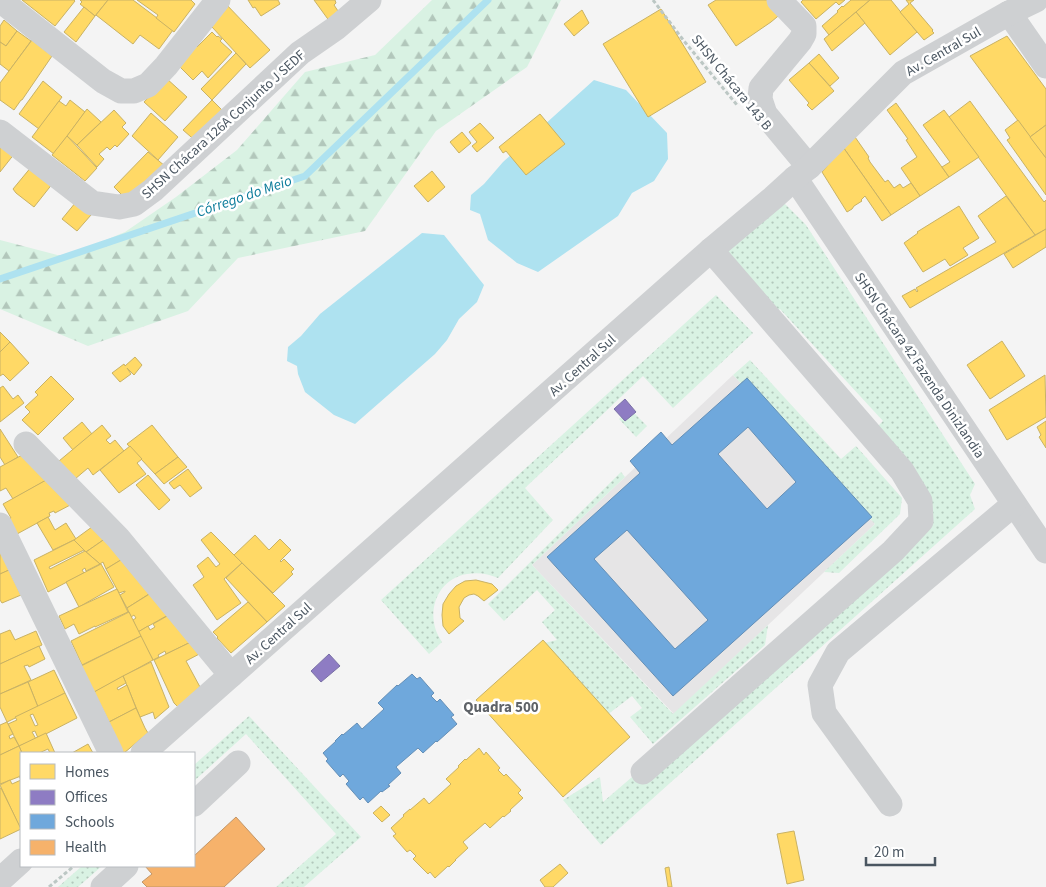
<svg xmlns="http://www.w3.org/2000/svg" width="1046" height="887" font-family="'Source Sans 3',sans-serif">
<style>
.education{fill:#e6e5e6}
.grass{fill:url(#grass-dots)}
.forest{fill:url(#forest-firs)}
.water{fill:#aee2f0}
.homes{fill:#ffd966;stroke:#c9b264;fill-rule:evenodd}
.offices{fill:#8e7cc3;stroke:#7a71a6}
.schools{fill:#6fa8dc;stroke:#648fb7;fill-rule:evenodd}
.health{fill:#f6b26b;stroke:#c29668}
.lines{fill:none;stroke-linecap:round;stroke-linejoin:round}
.stream{stroke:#aee2f0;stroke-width:7}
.path{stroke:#bcc7c4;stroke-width:3;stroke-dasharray:4 2.5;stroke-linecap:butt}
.minor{stroke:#ced0d2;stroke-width:25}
.labels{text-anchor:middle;stroke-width:5;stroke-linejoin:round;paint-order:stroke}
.street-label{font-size:14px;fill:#4a5661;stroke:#fff}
.water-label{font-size:15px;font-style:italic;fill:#0c7c9b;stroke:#fff}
.neighbourhood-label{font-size:15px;font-weight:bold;fill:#5f6368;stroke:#fff}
</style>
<defs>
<pattern id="grass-dots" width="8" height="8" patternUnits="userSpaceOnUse" patternTransform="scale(1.25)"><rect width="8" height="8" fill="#d9f2e3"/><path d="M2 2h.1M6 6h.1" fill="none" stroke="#b2c7bb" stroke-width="1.8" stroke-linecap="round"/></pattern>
<pattern id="forest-firs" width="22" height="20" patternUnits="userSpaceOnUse" patternTransform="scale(1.25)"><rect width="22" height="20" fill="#d9f2e3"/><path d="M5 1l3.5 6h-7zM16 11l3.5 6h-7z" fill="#b2c7bb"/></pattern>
</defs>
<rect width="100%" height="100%" fill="#f4f4f4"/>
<path class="education" d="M 733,375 L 875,524 L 674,714 L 532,565 Z"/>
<g class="grass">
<path d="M 785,204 L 806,225 L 975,484 L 970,495 L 975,509 L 601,845 L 563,800 L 600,777 L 603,802 L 927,523 L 874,430 L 883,421 L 780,309 L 772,316 L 723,257 L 770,210 Z"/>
<path d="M 716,295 L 753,333 L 673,408 L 643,376 L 525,488 L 553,520 L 498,578 C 488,574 479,572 467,574 C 435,579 424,617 442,642 L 429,654 L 381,600 Z"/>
<path d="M 750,360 L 841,459 L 856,446 L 902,498 L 900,514 L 839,573 L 824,572 L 875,524 L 733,375 Z"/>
<path d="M 630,409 L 647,426 L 636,437 L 619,419 Z"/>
<path d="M 621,472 L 625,477 L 532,565 L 673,714 L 768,625 L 765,645 L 653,744 L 630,717 L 642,708 L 632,696 L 607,715 L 540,644 L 557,640 L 542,622 L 555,610 L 537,590 L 504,621 L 488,604 Z"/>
<path d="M 249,716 L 361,837 L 304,887 L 276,887 L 336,834 L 246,734 L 194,781 L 194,765 Z"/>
<path d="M 82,866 L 102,866 L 78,887 L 58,887 Z"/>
</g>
<path class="forest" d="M 432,0 L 561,0 L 527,67 L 436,131 L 365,231 L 238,258 L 188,311 L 88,346 L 0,309 L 0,240 L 65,257 L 125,232 L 176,197 L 237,150 L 305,72 L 375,55 Z"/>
<g class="water">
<path d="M 594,80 L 626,90 L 667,133 L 668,159 L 654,181 L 632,193 L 618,216 L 538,272 L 517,263 L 488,240 L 480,214 L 470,210 L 471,195 L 484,184 L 503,162 Z"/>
<path d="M 422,233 L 444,235 L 484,285 L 477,302 L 459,319 L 447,340 L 435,354 L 355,424 L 334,415 L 305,392 L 298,374 L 297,366 L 287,361 L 288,347 L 301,336 L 320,314 Z"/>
</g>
<g class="homes">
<path d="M 22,0 L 74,0 L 75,1 L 55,26 Z"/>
<path d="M 80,0 L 108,0 L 95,16 L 80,4 L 82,2 Z"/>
<path d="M 108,0 L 133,0 L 173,30 L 159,49 L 140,35 L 133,44 L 96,15 Z"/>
<path d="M 137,0 L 191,0 L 195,4 L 174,32 L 156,18 L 158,15 Z"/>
<path d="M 248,0 L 278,0 L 280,4 L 261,16 L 255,7 L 253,8 Z"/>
<path d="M 314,0 L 335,0 L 336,3 L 334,5 L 340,14 L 330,22 Z"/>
<path d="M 716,0 L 774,0 L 783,12 L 771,22 L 736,46 L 708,5 Z"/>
<path d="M 803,0 L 845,0 L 839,5 L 836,2 L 816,19 L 801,2 Z"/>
<path d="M 851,0 L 870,0 L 829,35 L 822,26 L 838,12 L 837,11 L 842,6 L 843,7 Z"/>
<path d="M 870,0 L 891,0 L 917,32 L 890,55 L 856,12 Z"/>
<path d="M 906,0 L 914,0 L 910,3 L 933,30 L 932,31 L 934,33 L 924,40 L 900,12 L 909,4 Z"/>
<path d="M 224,2 L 270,50 L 250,68 L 212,27 Z"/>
<path d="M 84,7 L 95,16 L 76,42 L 64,32 Z"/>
<path d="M 661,9 L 706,82 L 648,117 L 603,44 Z"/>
<path d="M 582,10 L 589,23 L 574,36 L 564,24 Z"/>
<path d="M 856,12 L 865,23 L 832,51 L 824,39 Z"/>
<path d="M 4,20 L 17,31 L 6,46 L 0,42 L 0,26 Z"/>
<path d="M 17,31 L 31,41 L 9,71 L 0,64 L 0,42 L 6,46 Z"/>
<path d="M 212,32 L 217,37 L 218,36 L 222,39 L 220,41 L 232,52 L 208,78 L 202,71 L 193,80 L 177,64 L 195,45 L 197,47 Z"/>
<path d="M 1007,36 L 1046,89 L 1046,125 L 1030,137 L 970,56 Z"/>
<path d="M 32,40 L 52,56 L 22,100 L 21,100 L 14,110 L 0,100 L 0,83 Z"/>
<path d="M 236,53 L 246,64 L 212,100 L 201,89 Z"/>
<path d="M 819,54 L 839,78 L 830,86 L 809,63 Z"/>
<path d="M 809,63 L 834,91 L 812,110 L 807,105 L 809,103 L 789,80 Z"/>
<path d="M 166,78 L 187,97 L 165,121 L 144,102 Z"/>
<path d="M 43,81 L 62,97 L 39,129 L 19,114 Z"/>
<path d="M 70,100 L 85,112 L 54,154 L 32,137 L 59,101 L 66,106 Z"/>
<path d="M 212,100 L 229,117 L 198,143 L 183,130 Z"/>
<path d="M 970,101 L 1044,202 L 1046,200 L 1046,229 L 1035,235 L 949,117 Z"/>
<path d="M 896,103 L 949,177 L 920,196 L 901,168 L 917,157 L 906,140 L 908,139 L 887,110 Z"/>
<path d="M 87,109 L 101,122 L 77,145 L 67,136 Z"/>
<path d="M 114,110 L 126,123 L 122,127 L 129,134 L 117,147 L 115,145 L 110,150 L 107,147 L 99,154 L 104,159 L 97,167 L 77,145 Z"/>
<path d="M 944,110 L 979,157 L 949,177 L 942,167 L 950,162 L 923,125 Z"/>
<path d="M 151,113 L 178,137 L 158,160 L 132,136 Z"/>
<path d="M 540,114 L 565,144 L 526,175 L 506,151 L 503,153 L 499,147 Z"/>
<path d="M 1018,120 L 1046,158 L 1046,195 L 1007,140 L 1010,138 L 1005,130 Z"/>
<path d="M 480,123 L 494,138 L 477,152 L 472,146 L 477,142 L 469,132 Z"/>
<path d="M 1046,125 L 1046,158 L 1030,137 Z"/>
<path d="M 462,132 L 471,143 L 459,153 L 450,142 Z"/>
<path d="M 67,136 L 97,168 L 85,181 L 52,155 Z"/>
<path d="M 855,137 L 869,157 L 868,158 L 870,162 L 885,182 L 888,180 L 894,188 L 900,184 L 903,188 L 911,183 L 920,196 L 891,215 L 843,147 Z"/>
<path d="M 0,141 L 15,153 L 0,172 Z"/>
<path d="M 843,147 L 891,215 L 882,221 L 865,196 L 861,200 L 862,201 L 854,206 L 852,209 L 847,212 L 822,172 Z"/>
<path d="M 148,152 L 165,166 L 129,202 L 114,187 Z"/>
<path d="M 32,166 L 53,183 L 34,207 L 16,193 L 13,189 Z"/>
<path d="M 432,171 L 445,187 L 428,202 L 414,186 Z"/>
<path d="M 1006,196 L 1035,235 L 910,308 L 902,296 L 915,289 L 917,292 L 918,291 L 916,288 L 996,242 L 978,216 Z"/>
<path d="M 76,202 L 91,215 L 77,231 L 62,219 Z"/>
<path d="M 959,206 L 979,238 L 963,248 L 968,255 L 950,266 L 945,259 L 923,272 L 904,243 L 918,233 L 917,232 Z"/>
<path d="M 1046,229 L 1046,247 L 1013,268 L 1004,254 Z"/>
<path d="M 0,332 L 10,342 L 0,352 Z"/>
<path d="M 1002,341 L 1025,376 L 990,399 L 967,365 Z"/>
<path d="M 10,342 L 29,363 L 10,381 L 3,374 L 0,376 L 0,352 Z"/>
<path d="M 135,357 L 142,365 L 134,375 L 127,368 L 131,374 L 120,382 L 112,373 L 124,364 L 125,366 Z"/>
<path d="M 1045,375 L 1046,417 L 1007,440 L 989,410 Z"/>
<path d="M 51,376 L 74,399 L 38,435 L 22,420 L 30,412 L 25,407 L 38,395 L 35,392 Z"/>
<path d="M 3,386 L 13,399 L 18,395 L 24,403 L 0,422 L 0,388 Z"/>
<path d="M 1046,421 L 1046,448 L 1039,437 L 1041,435 L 1037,427 Z"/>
<path d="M 82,422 L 92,434 L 73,450 L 63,438 Z"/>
<path d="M 102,425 L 111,436 L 106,440 L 110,444 L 115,440 L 124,451 L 93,475 L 88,468 L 75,479 L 59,461 Z"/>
<path d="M 152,425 L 178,457 L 155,474 L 127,444 Z"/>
<path d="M 0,429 L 18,457 L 5,465 L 0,457 Z"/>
<path d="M 130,446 L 142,459 L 137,463 L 146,474 L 119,493 L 100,470 Z"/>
<path d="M 24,454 L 50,478 L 13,499 L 6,488 L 0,491 L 0,467 Z"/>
<path d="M 178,457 L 187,467 L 164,484 L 155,474 Z"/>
<path d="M 188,469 L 202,488 L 190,497 L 180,485 L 174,489 L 169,483 Z"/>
<path d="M 148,475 L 170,500 L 159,510 L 136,485 Z"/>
<path d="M 48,479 L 74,503 L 55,513 L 54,511 L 49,513 L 50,516 L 17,534 L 9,519 L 11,518 L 3,504 Z"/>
<path d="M 48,517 L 55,530 L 66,523 L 76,539 L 53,550 L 37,523 Z"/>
<path d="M 96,524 L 109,536 L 86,552 L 74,540 Z"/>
<path d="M 211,532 L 242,563 L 224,579 L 241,603 L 217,620 L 193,585 L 204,577 L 197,566 L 208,557 L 216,567 L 220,564 L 201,540 Z"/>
<path d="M 255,535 L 269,550 L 280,539 L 291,550 L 280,561 L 281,562 L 284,559 L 294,569 L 291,572 L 293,574 L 273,593 L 234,555 Z"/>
<path d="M 109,536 L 129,555 L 106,569 L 103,562 L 100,564 L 86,552 Z"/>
<path d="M 74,540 L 84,550 L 49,567 L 50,569 L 85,551 L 100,564 L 86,571 L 85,568 L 82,570 L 84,573 L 48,592 L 34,560 Z"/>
<path d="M 0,550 L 9,570 L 0,574 Z"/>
<path d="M 129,555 L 160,587 L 127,608 L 120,595 L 125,592 L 125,591 L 119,593 L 106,569 Z"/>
<path d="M 242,563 L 285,606 L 267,622 L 226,578 Z"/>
<path d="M 101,564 L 114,587 L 79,607 L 66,582 Z"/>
<path d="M 9,570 L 21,595 L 2,603 L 0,600 L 0,574 Z"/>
<path d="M 476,580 L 492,584 L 498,590 L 484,601 L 478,596 L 474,594 L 469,595 L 464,598 L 459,607 L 460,618 L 464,621 L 449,634 L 443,626 L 442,615 L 443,604 L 449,594 L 456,586 L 465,581 Z"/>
<path d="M 159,588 L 168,615 L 138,632 L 133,620 L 136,618 L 134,615 L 131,617 L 127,608 Z"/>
<path d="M 117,589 L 128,612 L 95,627 L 95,626 L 79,634 L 74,624 L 65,629 L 59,616 Z"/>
<path d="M 248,602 L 267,622 L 231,653 L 217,638 L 218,637 L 213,632 Z"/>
<path d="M 176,611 L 197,639 L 166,654 L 165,651 L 158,655 L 159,657 L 153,660 L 138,632 L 148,626 L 150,630 L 155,627 L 153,624 Z"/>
<path d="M 129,612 L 141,636 L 82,665 L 71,641 Z"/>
<path d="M 10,630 L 15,640 L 36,631 L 42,645 L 0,664 L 0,634 Z"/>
<path d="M 141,636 L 153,660 L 93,693 L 81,666 Z"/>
<path d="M 197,639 L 205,651 L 186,661 L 200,687 L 178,707 L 174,703 L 154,660 Z"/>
<path d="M 543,640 L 630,737 L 563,797 L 476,700 Z"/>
<path d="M 39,646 L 45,659 L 29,667 L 28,665 L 24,666 L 31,680 L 0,694 L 0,664 Z"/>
<path d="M 151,662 L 169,707 L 155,719 L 153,712 L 140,717 L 123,676 Z"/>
<path d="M 54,670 L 65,693 L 38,707 L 28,682 Z"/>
<path d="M 123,676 L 126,683 L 117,688 L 118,690 L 127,685 L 136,708 L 109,722 L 94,692 Z"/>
<path d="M 28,682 L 38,707 L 7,722 L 0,707 L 0,694 Z"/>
<path d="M 65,693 L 77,718 L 38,738 L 35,731 L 32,732 L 36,739 L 19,746 L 8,724 L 17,720 L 15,717 ZM 33,714 L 38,725 L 35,726 L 30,715 Z"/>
<path d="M 136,708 L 145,728 L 148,733 L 124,753 L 122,751 L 109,722 Z"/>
<path d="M 7,722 L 13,734 L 9,736 L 10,739 L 14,737 L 19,746 L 0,755 L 0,725 Z"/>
<path d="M 46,733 L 55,753 L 50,753 L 48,749 L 39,753 L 22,753 L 19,746 Z"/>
<path d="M 88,744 L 93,753 L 72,753 Z"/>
<path d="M 19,746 L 22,753 L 21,753 L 21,776 L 0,784 L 0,755 Z"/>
<path d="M 479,748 L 484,755 L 486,752 L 500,768 L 498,770 L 504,776 L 506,774 L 521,790 L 518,793 L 523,798 L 510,810 L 511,811 L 504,817 L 503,816 L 490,828 L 485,823 L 463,842 L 468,848 L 455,860 L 456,860 L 449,867 L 448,866 L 435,878 L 430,872 L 428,874 L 413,859 L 416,856 L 410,850 L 407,852 L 393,836 L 396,834 L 391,828 L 404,816 L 403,815 L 410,809 L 410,810 L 424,798 L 429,804 L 451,784 L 446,779 L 459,767 L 458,766 L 465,759 L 466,760 Z"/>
<path d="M 19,776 L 21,776 L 21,830 L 0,785 L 10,780 L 12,784 L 21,780 Z"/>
<path d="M 0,788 L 1,788 L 21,829 L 0,839 Z"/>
<path d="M 381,806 L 390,815 L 382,822 L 373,813 Z"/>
<path d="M 794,831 L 804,880 L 787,884 L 777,834 Z"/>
<path d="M 560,864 L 568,873 L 553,887 L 545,887 L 540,880 Z"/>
<path d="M 669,867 L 672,887 L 668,887 L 665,868 Z"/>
</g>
<g class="offices">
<path d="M 625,399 L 636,412 L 625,421 L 614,409 Z"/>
<path d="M 329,654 L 340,666 L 321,682 L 311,671 Z"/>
</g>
<g class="schools">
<path d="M 747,378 L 872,517 L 673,696 L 547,557 L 640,473 L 630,461 L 661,432 L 672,445 ZM 748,427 L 796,482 L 767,509 L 718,454 ZM 627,530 L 708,620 L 675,649 L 594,559 Z"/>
<path d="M 412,674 L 417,679 L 420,677 L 434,693 L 431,696 L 437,702 L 440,699 L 454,715 L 451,717 L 457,724 L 437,742 L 436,741 L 423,753 L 418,748 L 396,767 L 401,773 L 388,785 L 390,786 L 382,792 L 381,791 L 368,803 L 363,797 L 360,800 L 346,784 L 349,781 L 343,774 L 340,777 L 326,761 L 328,759 L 323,753 L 336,741 L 335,741 L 342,734 L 343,735 L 357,723 L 362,729 L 384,709 L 378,703 L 397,685 L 398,686 Z"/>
</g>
<path class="health" d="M 236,817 L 265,849 L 224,887 L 147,887 L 142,882 L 152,874 L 145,866 L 194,866 L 194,856 Z"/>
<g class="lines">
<path class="stream" d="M 0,279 L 305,176 L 488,0"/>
<g class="path">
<path d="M 653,0 L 684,41 L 737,105"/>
<path d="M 49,887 L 74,866"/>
</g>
<g class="minor">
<path d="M 0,0 L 103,81 L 121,91 L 134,91 L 148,85 L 166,66 L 218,0"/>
<path d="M 779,0 L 804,26 L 804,34 L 800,41 L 761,88 L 760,99 L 765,114 L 809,167"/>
<path d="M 1009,13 L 1046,66"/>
<path d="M 0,132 L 92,203 L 119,207 L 134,204 L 153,190 L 300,53 L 336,28 L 369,0"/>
<path d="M 795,178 L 1046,551"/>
<path d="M 26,444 L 118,538 L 231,675"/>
<path d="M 0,525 L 111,753"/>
<path d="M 143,753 L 711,250 L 773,198 L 795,178 L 809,167 L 903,73 L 1009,13 L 1036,0"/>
<path d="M 643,772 L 893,551 L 921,521 L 920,501 L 902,471 L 711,250"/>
<path d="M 194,804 L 238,763"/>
<path d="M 890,804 L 824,713 L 820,685 L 838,652 L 1014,504"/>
<path d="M 0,880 L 21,861"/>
<path d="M 103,887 L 126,866"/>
</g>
</g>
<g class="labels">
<g class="street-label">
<text transform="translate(943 51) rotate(-30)" y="5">Av. Central Sul</text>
<text transform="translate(732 82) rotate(51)" y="5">SHSN Chácara 143 B</text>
<text transform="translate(223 124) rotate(-42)" y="5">SHSN Chácara 126A Conjunto J SEDF</text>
<text transform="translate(582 365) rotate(-42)" y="5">Av. Central Sul</text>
<text transform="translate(920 365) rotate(56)" y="5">SHSN Chácara 42 Fazenda Dinizlandia</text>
<text transform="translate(278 633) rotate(-42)" y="5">Av. Central Sul</text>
</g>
<g class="water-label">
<text transform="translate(244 196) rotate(-19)" y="5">Córrego do Meio</text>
</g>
<g class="neighbourhood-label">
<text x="501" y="712">Quadra 500</text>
</g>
</g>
<rect x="20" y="752" width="175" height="115" fill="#ffffff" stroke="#b7bbc0"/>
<rect x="30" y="764" width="25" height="15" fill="#ffd966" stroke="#b7bbc0"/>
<text x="65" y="777" font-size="15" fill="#4a5661">Homes</text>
<rect x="30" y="790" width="25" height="15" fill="#8e7cc3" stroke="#b7bbc0"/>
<text x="65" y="802" font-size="15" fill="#4a5661">Offices</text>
<rect x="30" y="814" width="25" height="15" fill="#6fa8dc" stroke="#b7bbc0"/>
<text x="65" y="827" font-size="15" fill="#4a5661">Schools</text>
<rect x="30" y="840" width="25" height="15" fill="#f6b26b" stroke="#b7bbc0"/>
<text x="65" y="852" font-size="15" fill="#4a5661">Health</text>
<path d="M866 857v8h69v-8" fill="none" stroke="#4a5661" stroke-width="2.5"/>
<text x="874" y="857" font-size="15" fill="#4a5661" stroke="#ffffff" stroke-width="4" paint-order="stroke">20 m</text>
</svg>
